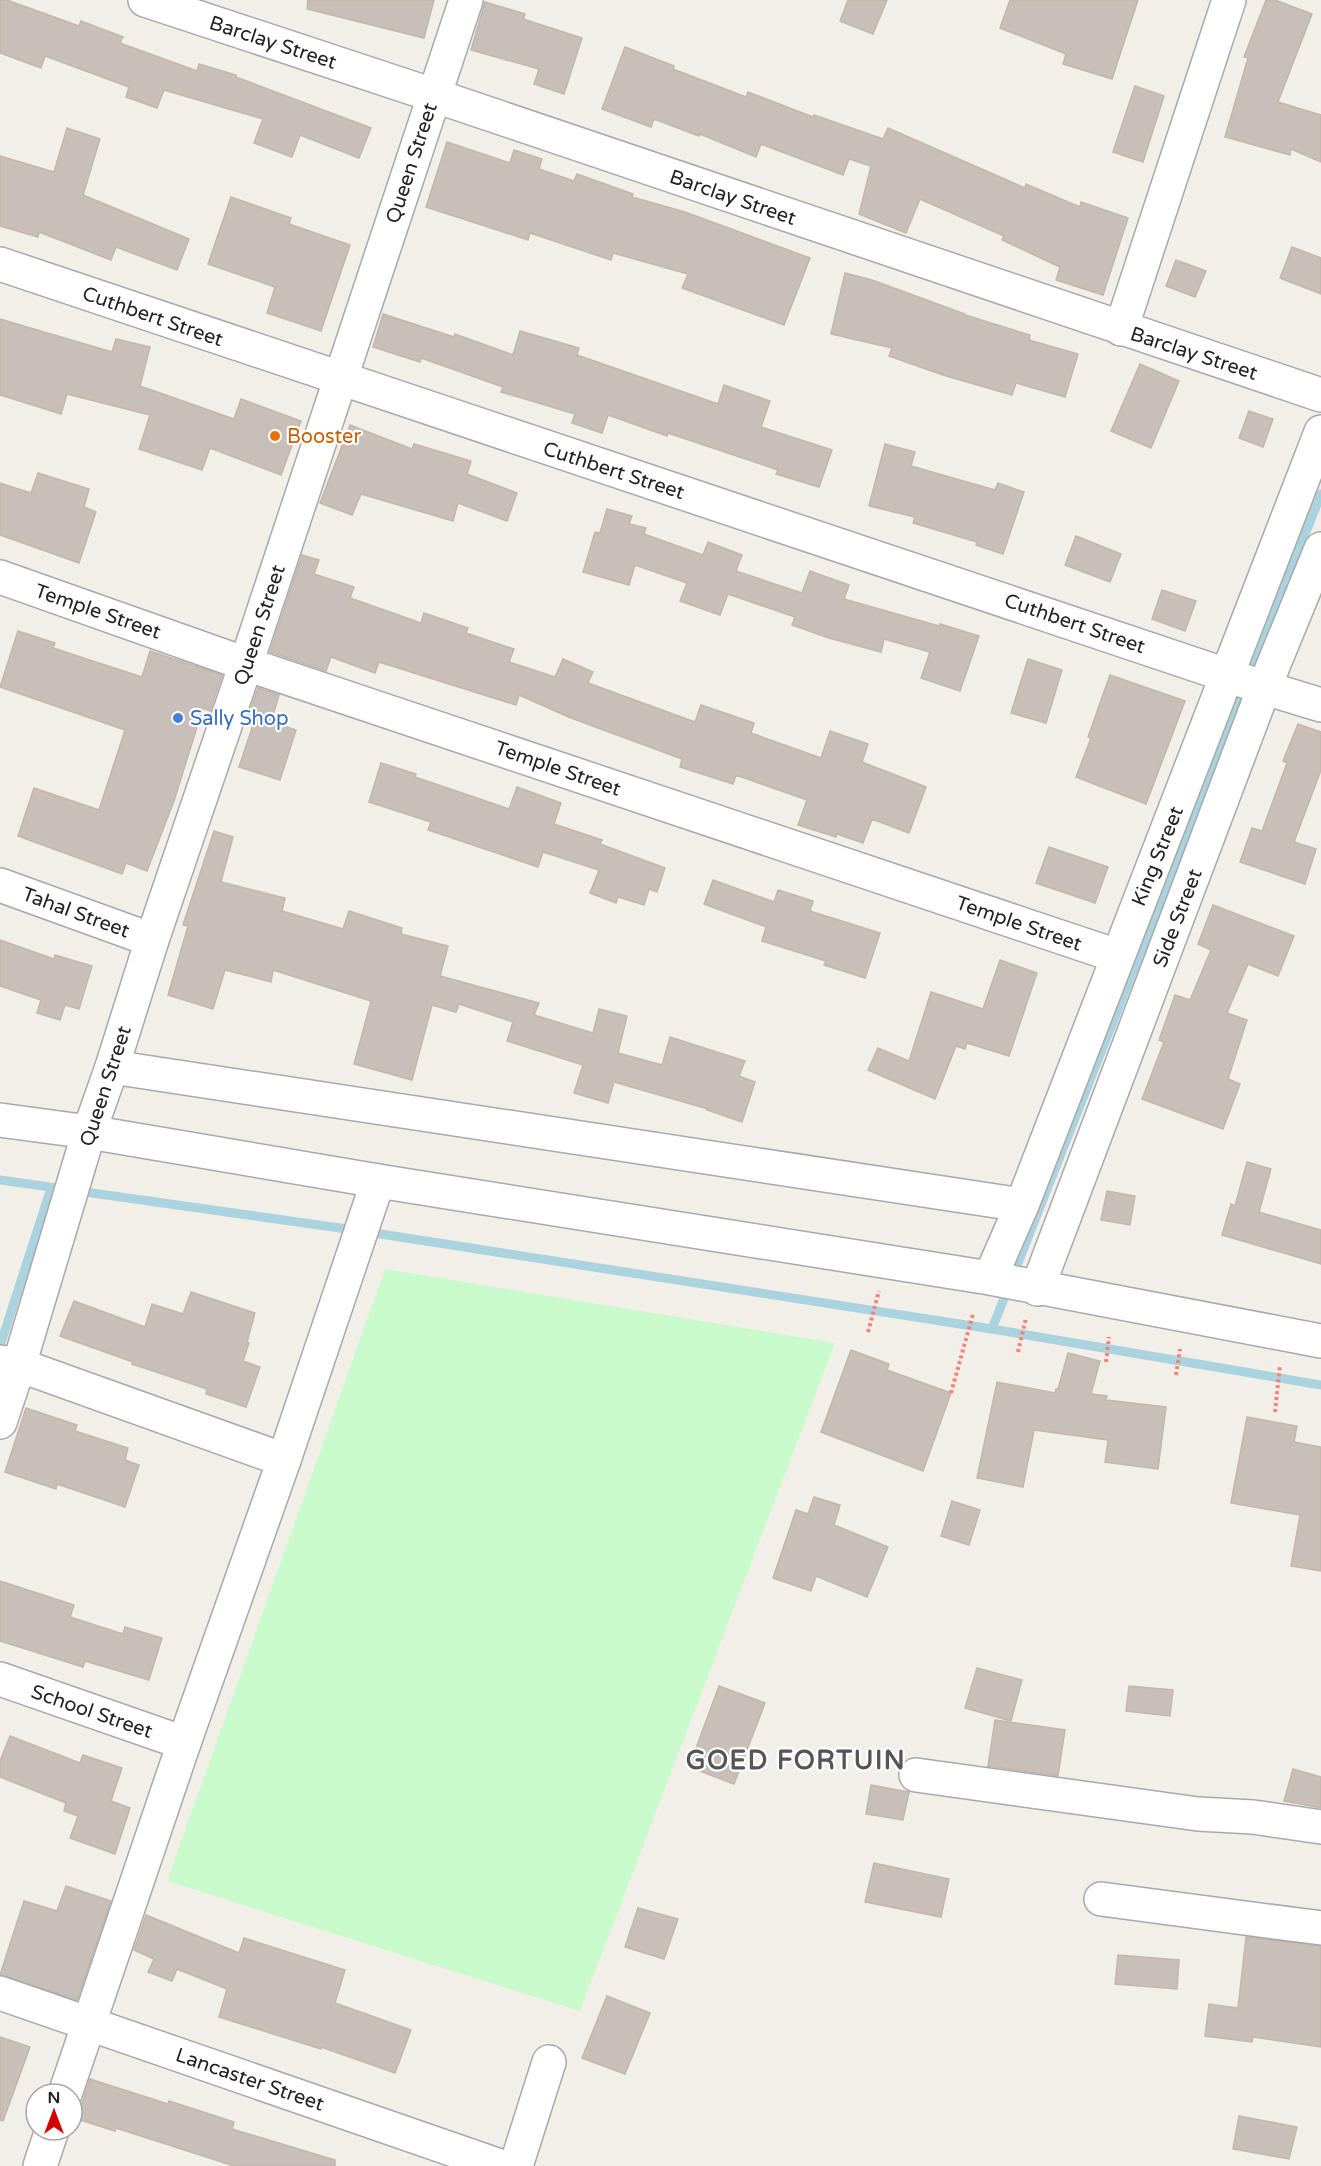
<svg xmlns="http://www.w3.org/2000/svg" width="1321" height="2166" font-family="'Varela Round',sans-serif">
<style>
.park{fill:#c8facc}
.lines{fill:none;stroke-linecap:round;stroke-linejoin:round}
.stream{stroke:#aad3df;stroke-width:9}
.building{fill:#c7bfb8;stroke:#c4b6ab;stroke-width:1.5}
.minor-casing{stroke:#a9a9a9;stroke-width:36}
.path{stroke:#fa8072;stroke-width:4;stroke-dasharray:3 3;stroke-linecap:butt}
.minor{stroke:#fff;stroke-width:33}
.food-dot{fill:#e8710a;stroke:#fff;stroke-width:2}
.shop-dot{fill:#3f7fe0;stroke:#fff;stroke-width:2}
.labels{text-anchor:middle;stroke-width:4.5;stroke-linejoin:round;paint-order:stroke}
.street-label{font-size:20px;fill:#222;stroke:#fff}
.food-label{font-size:20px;fill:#c56008;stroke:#fff;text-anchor:start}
.shop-label{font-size:20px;fill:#366cbe;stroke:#fff;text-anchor:start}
.district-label{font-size:26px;font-weight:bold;letter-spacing:1.5px;fill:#555;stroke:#fff}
</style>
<rect width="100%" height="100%" fill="#f2efe9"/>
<path class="park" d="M 385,1269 L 835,1343 L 580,2011 L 167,1881 Z"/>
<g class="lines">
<g class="stream">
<path d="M 0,1180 L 354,1230"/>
<path d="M 368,1232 L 992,1329 L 1321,1385"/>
<path d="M 992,1329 L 1321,494"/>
<path d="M 0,1346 L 51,1188"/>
</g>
</g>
<g class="building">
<path d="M 0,0 L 7,0 L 79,26 L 81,21 L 123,37 L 120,43 L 197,71 L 199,64 L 236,75 L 236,77 L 371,128 L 359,158 L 300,135 L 292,157 L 254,143 L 263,119 L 164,90 L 157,108 L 126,97 L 129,87 L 45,56 L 41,68 L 0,53 Z"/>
<path d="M 308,0 L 434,0 L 424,38 L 307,9 Z"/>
<path d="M 848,0 L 887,0 L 873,34 L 840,21 Z"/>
<path d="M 1010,0 L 1138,0 L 1112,79 L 1063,64 L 1066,54 L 1000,28 Z"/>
<path d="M 1266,0 L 1275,0 L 1312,14 L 1278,102 L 1321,115 L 1321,162 L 1291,149 L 1290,155 L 1225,137 L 1248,58 L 1244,57 Z"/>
<path d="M 485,2 L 525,14 L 523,19 L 582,38 L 564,94 L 534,84 L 539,69 L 471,50 Z"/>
<path d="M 625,47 L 674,66 L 673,69 L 746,97 L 748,92 L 813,117 L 814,115 L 883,139 L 888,128 L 1025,188 L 1026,184 L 1080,207 L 1081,202 L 1128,218 L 1103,295 L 1056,280 L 1060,267 L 1002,240 L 1004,236 L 920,199 L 906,233 L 859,214 L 871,166 L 849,159 L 843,175 L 761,144 L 756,157 L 700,134 L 699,136 L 654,119 L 651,127 L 602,109 Z"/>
<path d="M 1135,86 L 1164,96 L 1143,162 L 1113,152 Z"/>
<path d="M 67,128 L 100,139 L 83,195 L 189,239 L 177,270 L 116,247 L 111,260 L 39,232 L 38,237 L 0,226 L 0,156 L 54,172 Z"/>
<path d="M 447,142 L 510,163 L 514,150 L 542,159 L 539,169 L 574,181 L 577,174 L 633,194 L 632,197 L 685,212 L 810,258 L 784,325 L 682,288 L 688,274 L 613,253 L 611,260 L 530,233 L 528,240 L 426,207 Z"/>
<path d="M 231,197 L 291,218 L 289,224 L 350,245 L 321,331 L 267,313 L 275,287 L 208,264 Z"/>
<path d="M 1292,247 L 1321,258 L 1321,294 L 1280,278 Z"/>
<path d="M 1176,260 L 1206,271 L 1195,297 L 1166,286 Z"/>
<path d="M 845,273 L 872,280 L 965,314 L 965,315 L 1030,335 L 1029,340 L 1078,354 L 1065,397 L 1016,383 L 1012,395 L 943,375 L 889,356 L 892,348 L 831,334 Z"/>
<path d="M 383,314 L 454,337 L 455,334 L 513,355 L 520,331 L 579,348 L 577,355 L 718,404 L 724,385 L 770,401 L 761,427 L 832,450 L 819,487 L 776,474 L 778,470 L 668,433 L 667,436 L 608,415 L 602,433 L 572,423 L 575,414 L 501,392 L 503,387 L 421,358 L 420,362 L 373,347 Z"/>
<path d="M 0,319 L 112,352 L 116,339 L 150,347 L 140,386 L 234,419 L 241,399 L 301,421 L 281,475 L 210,448 L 202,470 L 139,449 L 150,415 L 67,394 L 61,414 L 0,395 Z"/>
<path d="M 1140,364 L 1179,381 L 1151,448 L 1111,431 Z"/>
<path d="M 1249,411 L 1273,419 L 1263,447 L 1239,438 Z"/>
<path d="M 350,425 L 412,449 L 414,444 L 471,461 L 467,474 L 517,493 L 507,521 L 458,503 L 453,521 L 361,494 L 352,515 L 320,503 Z"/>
<path d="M 885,444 L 915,452 L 911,466 L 995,490 L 998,483 L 1024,492 L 1003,554 L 976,545 L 977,542 L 913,523 L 915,517 L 869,506 Z"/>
<path d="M 38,473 L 89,489 L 84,507 L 96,512 L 79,563 L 0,535 L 0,483 L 31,493 Z"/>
<path d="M 607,509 L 632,516 L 629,524 L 646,528 L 644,534 L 703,555 L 708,542 L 742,555 L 736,571 L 802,593 L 810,571 L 849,585 L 844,599 L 939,626 L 940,624 L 979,636 L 960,691 L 921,678 L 930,652 L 884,639 L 881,652 L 829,638 L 792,625 L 795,617 L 728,594 L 720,615 L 680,601 L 687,583 L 635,565 L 629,585 L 583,572 L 595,532 L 600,533 Z"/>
<path d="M 1076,536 L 1121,554 L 1110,582 L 1065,565 Z"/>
<path d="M 302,555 L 319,560 L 314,574 L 354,587 L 350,598 L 421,623 L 424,613 L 468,628 L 466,633 L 514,649 L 509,662 L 555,677 L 563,659 L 593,672 L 588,683 L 695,722 L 701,705 L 754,723 L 751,733 L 821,758 L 830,731 L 868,744 L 862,762 L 926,787 L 909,833 L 872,819 L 863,843 L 837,834 L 836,837 L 798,825 L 807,800 L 736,775 L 733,784 L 680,767 L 682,759 L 571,718 L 519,695 L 516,705 L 379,662 L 375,673 L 331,657 L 326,671 L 270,652 Z"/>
<path d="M 1162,590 L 1196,601 L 1185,631 L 1152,619 Z"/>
<path d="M 18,631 L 55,643 L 53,648 L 142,677 L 150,651 L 222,675 L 210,711 L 203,708 L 174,801 L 147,871 L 126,863 L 122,874 L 18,836 L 34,788 L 99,810 L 125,730 L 0,687 Z"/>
<path d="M 1028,659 L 1062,670 L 1046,723 L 1011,713 Z"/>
<path d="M 1110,675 L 1185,701 L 1146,804 L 1076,777 L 1091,738 L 1088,737 Z"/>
<path d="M 258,688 L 279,695 L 271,722 L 296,730 L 280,780 L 239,767 L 253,725 L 246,723 Z"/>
<path d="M 1298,724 L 1321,732 L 1321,770 L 1294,842 L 1316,849 L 1305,884 L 1240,862 L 1252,828 L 1262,831 L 1287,763 L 1283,761 Z"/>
<path d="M 381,763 L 416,774 L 415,777 L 509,809 L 517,787 L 561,803 L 554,824 L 602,840 L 600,844 L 665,868 L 657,892 L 649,889 L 644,905 L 618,897 L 616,903 L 590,893 L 599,870 L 543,852 L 538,867 L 428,830 L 431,822 L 369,802 Z"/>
<path d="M 214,831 L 233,837 L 221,882 L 285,898 L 282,911 L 343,929 L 349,911 L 402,928 L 401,934 L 448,946 L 440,976 L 539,1003 L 534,1015 L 593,1033 L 599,1009 L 627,1016 L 618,1053 L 662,1065 L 670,1037 L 745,1061 L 739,1076 L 755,1082 L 742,1122 L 707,1110 L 708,1109 L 614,1082 L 608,1103 L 574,1093 L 583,1065 L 507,1041 L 513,1022 L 459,1004 L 456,1012 L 432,1005 L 412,1080 L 354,1064 L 371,1001 L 273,970 L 271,982 L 225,970 L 213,1009 L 168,995 L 188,926 L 183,925 Z"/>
<path d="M 1049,847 L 1108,867 L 1095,903 L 1036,883 Z"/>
<path d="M 713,880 L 774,902 L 778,890 L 813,901 L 810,911 L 880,933 L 865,978 L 824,965 L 826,961 L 762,941 L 766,927 L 704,904 Z"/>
<path d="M 1213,905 L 1294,936 L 1278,976 L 1248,964 L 1227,1013 L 1247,1020 L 1228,1079 L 1240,1084 L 1223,1129 L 1142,1099 L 1164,1042 L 1159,1040 L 1175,995 L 1190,1000 L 1211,950 L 1198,944 Z"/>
<path d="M 0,940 L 54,959 L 55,955 L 92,966 L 79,1009 L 65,1005 L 60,1020 L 37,1013 L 41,1000 L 0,986 Z"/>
<path d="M 1000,960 L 1037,973 L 1009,1056 L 967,1043 L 965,1049 L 956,1046 L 935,1099 L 868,1070 L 878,1048 L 909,1061 L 931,992 L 983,1009 Z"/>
<path d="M 1247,1162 L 1271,1169 L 1259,1212 L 1321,1230 L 1321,1264 L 1222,1235 L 1231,1204 L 1235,1206 Z"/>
<path d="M 1107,1191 L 1135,1196 L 1130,1225 L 1101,1220 Z"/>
<path d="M 191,1292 L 255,1313 L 247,1342 L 249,1343 L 243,1361 L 260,1367 L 246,1407 L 206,1394 L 207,1389 L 132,1364 L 133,1362 L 60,1336 L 74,1301 L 145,1327 L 152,1304 L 183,1314 Z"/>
<path d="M 851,1350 L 889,1364 L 887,1370 L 951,1393 L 923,1471 L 821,1432 Z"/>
<path d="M 1068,1353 L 1100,1361 L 1091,1394 L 1107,1396 L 1106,1400 L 1166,1407 L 1158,1469 L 1105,1462 L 1108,1440 L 1034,1430 L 1023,1487 L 977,1478 L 997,1382 L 1055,1393 L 1056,1389 L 1058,1389 Z"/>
<path d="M 26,1408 L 77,1425 L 75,1431 L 128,1448 L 125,1460 L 139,1465 L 125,1507 L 57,1484 L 56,1489 L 5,1472 Z"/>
<path d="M 1247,1417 L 1297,1426 L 1294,1442 L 1321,1447 L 1321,1571 L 1291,1566 L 1300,1515 L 1231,1503 Z"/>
<path d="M 814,1497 L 840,1505 L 834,1525 L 888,1547 L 867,1597 L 816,1576 L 811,1591 L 773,1578 L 796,1510 L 808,1514 Z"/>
<path d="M 952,1501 L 980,1510 L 969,1545 L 941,1536 Z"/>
<path d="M 0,1581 L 74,1605 L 70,1617 L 123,1634 L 125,1627 L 162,1638 L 149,1680 L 85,1661 L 83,1667 L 0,1641 Z"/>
<path d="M 977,1668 L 1022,1680 L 1011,1721 L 965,1708 Z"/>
<path d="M 719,1686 L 765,1703 L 734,1784 L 689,1767 Z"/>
<path d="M 1129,1686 L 1173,1690 L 1170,1716 L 1126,1711 Z"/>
<path d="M 995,1720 L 1065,1730 L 1058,1776 L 988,1766 Z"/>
<path d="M 10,1736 L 80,1763 L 83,1755 L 122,1768 L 111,1801 L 130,1808 L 115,1854 L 70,1838 L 78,1816 L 64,1811 L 66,1803 L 0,1777 L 0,1761 Z"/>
<path d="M 1293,1769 L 1321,1777 L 1321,1808 L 1284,1801 Z"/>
<path d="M 871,1785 L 909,1792 L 903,1820 L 866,1814 Z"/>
<path d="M 874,1863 L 949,1879 L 941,1917 L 865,1902 Z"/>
<path d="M 66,1886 L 111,1901 L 77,2000 L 0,1975 L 24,1901 L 57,1911 Z"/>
<path d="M 638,1908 L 678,1919 L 664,1959 L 625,1947 Z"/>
<path d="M 146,1915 L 239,1953 L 244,1938 L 345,1970 L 335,2003 L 411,2030 L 395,2073 L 321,2047 L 321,2049 L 219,2017 L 227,1989 L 177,1969 L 172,1981 L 148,1972 L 154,1959 L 134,1950 Z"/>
<path d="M 1246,1937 L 1321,1946 L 1321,2047 L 1253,2037 L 1252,2042 L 1205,2036 L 1209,2004 L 1238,2008 Z"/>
<path d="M 1118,1955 L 1179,1960 L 1177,1989 L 1115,1984 Z"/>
<path d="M 607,1996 L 650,2013 L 625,2074 L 582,2058 Z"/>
<path d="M 0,2037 L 30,2047 L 3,2121 L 0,2120 Z"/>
<path d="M 90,2079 L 168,2104 L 169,2101 L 234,2122 L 232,2129 L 335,2160 L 335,2166 L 234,2166 L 116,2128 L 115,2131 L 77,2119 Z"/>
<path d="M 1239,2116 L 1297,2127 L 1289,2159 L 1233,2149 Z"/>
</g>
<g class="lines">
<g class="minor-casing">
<g id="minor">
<path d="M 145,0 L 433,95 L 1321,395"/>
<path d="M 0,264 L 1259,686 L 1321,705"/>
<path d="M 1121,329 L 1229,0"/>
<path d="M 0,577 L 246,664 L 1117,956"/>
<path d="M 0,885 L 152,940"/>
<path d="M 112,1067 L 1022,1205"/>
<path d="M 0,1120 L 89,1132 L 378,1181 L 990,1278 L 1321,1341"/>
<path d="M 990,1278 L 1022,1205 L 1321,432"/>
<path d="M 1037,1289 L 1264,688 L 1321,549"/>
<path d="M 0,1362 L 19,1365 L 284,1460"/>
<path d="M 0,1422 L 19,1365 L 89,1132 L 112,1067 L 152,940 L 246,664 L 466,0"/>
<path d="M 0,1679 L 184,1743"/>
<path d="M 916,1775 L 1198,1814 L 1253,1817 L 1321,1827"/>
<path d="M 1101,1899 L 1321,1928"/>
<path d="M 0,1993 L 500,2166"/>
<path d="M 65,2094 L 184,1743 L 284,1460 L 378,1181"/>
<path d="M 40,2166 L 52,2130"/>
<path d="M 516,2166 L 549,2062"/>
</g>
</g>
<g class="path">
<path d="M 868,1332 L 879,1291"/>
<path d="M 1018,1352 L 1026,1318"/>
<path d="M 1106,1362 L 1109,1337"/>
<path d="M 1176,1375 L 1180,1349"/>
<path d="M 951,1393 L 973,1314"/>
<path d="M 1275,1412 L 1280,1365"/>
</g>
<use href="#minor" class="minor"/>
</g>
<circle class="food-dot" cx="275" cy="436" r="6"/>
<circle class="shop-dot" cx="178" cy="718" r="6"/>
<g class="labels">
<g class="street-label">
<text transform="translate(273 42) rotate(18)" y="7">Barclay Street</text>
<text transform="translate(411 163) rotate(-72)" y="7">Queen Street</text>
<text transform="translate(733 197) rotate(19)" y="7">Barclay Street</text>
<text transform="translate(153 316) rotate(19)" y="7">Cuthbert Street</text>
<text transform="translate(1194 353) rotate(18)" y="7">Barclay Street</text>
<text transform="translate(614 470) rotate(18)" y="7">Cuthbert Street</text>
<text transform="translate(98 611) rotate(19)" y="7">Temple Street</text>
<text transform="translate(1075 623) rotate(19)" y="7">Cuthbert Street</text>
<text transform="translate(259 625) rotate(-72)" y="7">Queen Street</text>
<text transform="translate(558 768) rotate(19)" y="7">Temple Street</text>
<text transform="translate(1157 856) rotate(-68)" y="7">King Street</text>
<text transform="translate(76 912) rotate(20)" y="7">Tahal Street</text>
<text transform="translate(1177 918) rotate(-69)" y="7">Side Street</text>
<text transform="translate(1019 923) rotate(19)" y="7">Temple Street</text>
<text transform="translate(105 1086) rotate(-72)" y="7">Queen Street</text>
<text transform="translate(92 1711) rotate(19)" y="7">School Street</text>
<text transform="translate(250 2079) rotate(19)" y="7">Lancaster Street</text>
</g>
<g class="food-label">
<text x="287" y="443">Booster</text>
</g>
<g class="shop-label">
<text x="190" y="725">Sally Shop</text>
</g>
<g class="district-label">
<text x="796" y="1769">GOED FORTUIN</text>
</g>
</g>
<g transform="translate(54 2112)"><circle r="28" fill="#ffffff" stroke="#a7a7a7" stroke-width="1.5"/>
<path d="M0-4.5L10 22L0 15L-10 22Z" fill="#d40000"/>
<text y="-9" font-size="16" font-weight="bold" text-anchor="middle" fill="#222222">N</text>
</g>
</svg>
